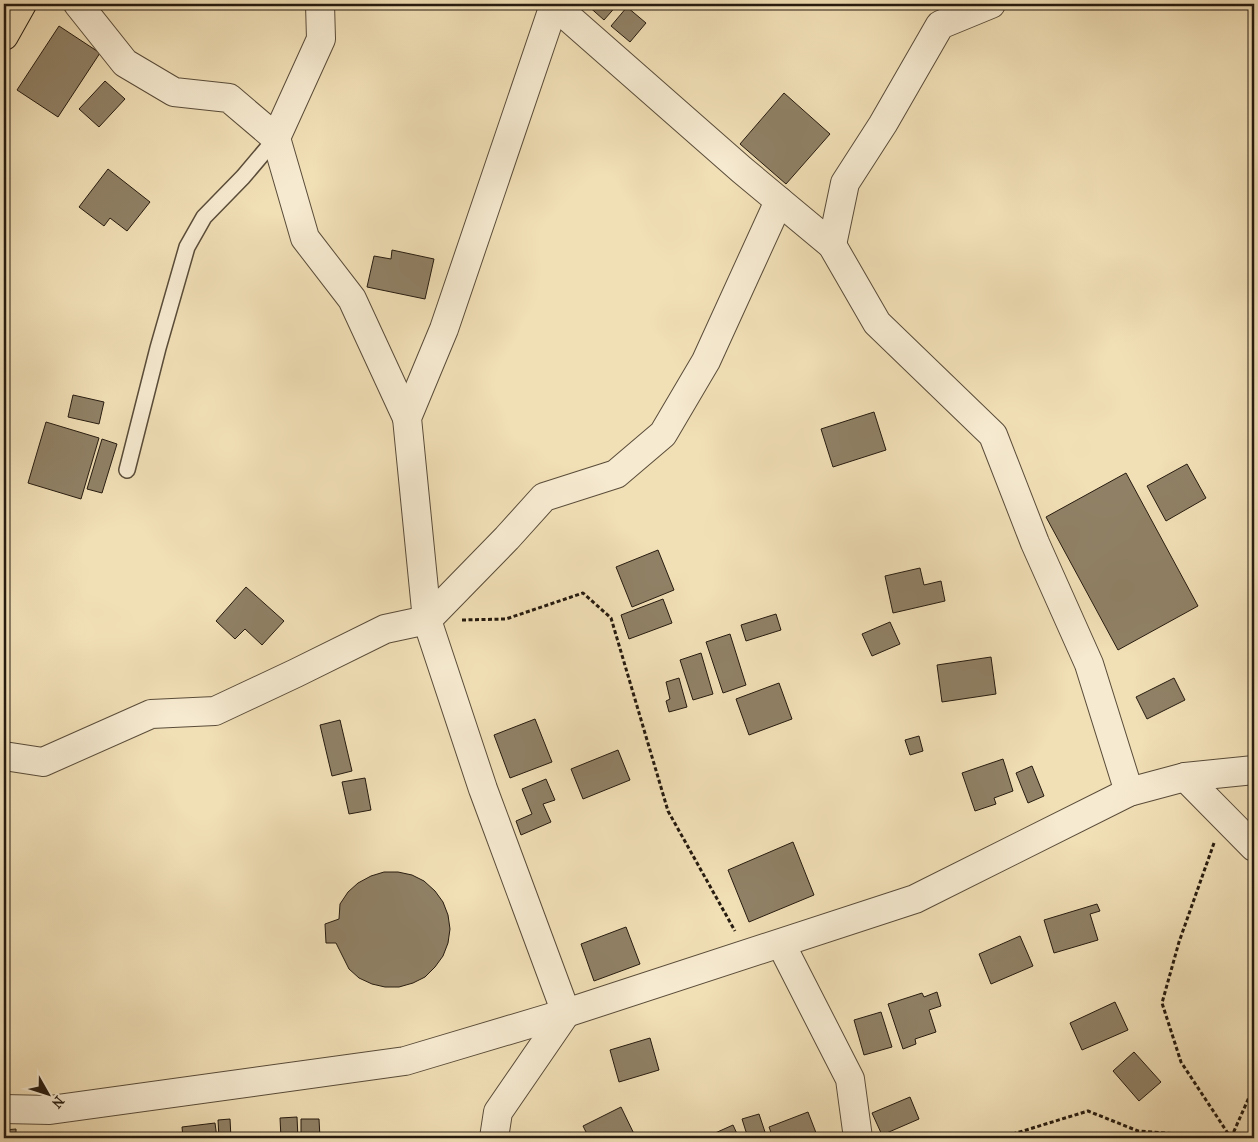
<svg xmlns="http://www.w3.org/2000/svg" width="1258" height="1142" font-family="'IM FELL French Canon',serif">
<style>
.building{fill:#908166;stroke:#261b0f}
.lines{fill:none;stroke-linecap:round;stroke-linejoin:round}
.lane-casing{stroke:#594c39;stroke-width:18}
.street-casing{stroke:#594c39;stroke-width:30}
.primary-casing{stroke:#261b0f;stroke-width:30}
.path{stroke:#261b0f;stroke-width:3;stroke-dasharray:4 2.5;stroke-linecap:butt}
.lane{stroke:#f6ead0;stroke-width:15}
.street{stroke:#f6ead0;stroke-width:28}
.primary{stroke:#f1dfb6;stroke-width:28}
</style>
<rect width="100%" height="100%" fill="#f1dfb6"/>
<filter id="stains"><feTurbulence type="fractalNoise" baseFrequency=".004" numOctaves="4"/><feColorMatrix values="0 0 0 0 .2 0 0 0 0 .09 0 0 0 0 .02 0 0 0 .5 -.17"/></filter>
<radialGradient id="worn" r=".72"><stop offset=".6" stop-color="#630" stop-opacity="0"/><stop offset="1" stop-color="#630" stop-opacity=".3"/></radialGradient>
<g class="building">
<path d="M 586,4 L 618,4 L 604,20 Z"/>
<path d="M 627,7 L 646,23 L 630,42 L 611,26 Z"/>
<path d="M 59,26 L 100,53 L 58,117 L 17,90 Z"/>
<path d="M 105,81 L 125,99 L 99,127 L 79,109 Z"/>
<path d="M 784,93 L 830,134 L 786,184 L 740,144 Z"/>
<path d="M 108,169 L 150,202 L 127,231 L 110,218 L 104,226 L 79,207 Z"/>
<path d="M 392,250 L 434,259 L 425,299 L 367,287 L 374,256 L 391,259 Z"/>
<path d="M 73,395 L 104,402 L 99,424 L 68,417 Z"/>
<path d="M 874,412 L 886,450 L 833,467 L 821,429 Z"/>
<path d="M 46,422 L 99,438 L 81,499 L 28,483 Z"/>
<path d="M 102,439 L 117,444 L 102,493 L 87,489 Z"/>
<path d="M 1187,464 L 1206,498 L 1166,521 L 1147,486 Z"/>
<path d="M 1126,473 L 1198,606 L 1118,650 L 1046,517 Z"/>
<path d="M 658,550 L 674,590 L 632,607 L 616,567 Z"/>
<path d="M 920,568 L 924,585 L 941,581 L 945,601 L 893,613 L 885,576 Z"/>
<path d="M 246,587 L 284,621 L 262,645 L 245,629 L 235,639 L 216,621 Z"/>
<path d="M 663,599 L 672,623 L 629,639 L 621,615 Z"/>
<path d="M 776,614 L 781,630 L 746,641 L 741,625 Z"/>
<path d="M 890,622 L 900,644 L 872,656 L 862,634 Z"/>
<path d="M 730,634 L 746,685 L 723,693 L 706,642 Z"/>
<path d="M 701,653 L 713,694 L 693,700 L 680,660 Z"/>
<path d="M 991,657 L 996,694 L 942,702 L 937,665 Z"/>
<path d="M 679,678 L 687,707 L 669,712 L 666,701 L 670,699 L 666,682 Z"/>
<path d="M 1174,678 L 1185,700 L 1147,719 L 1136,697 Z"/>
<path d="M 779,683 L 792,719 L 749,735 L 736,699 Z"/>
<path d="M 535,719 L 552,762 L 510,778 L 494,735 Z"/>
<path d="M 340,720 L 352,771 L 332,776 L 320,725 Z"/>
<path d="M 919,736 L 923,751 L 910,755 L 905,740 Z"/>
<path d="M 618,750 L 630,780 L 583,799 L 571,769 Z"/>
<path d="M 1003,759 L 1013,791 L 994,798 L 996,804 L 975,811 L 962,773 Z"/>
<path d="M 1032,766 L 1044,796 L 1028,803 L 1016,773 Z"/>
<path d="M 365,778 L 371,810 L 349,814 L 342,782 Z"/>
<path d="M 546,779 L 555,800 L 543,804 L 551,822 L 521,835 L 516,821 L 532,814 L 522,789 Z"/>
<path d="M 793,842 L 814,895 L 749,922 L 728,870 Z"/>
<path d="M 384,872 L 398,872 L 412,875 L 424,881 L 435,891 L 443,902 L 448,915 L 450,929 L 448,943 L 443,956 L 435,967 L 425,977 L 413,983 L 399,987 L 385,987 L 372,984 L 359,978 L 349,969 L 336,943 L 326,943 L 325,924 L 339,919 L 340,904 L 348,892 L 358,883 L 371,876 Z"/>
<path d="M 1097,904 L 1100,911 L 1090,914 L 1098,940 L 1054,953 L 1044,920 Z"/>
<path d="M 626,927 L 640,964 L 594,981 L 581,944 Z"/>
<path d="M 1020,936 L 1033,966 L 991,984 L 979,954 Z"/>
<path d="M 937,992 L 941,1006 L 929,1010 L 936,1032 L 915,1039 L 916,1044 L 903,1049 L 888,1004 L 922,993 L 924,997 Z"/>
<path d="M 1115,1002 L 1128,1030 L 1082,1050 L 1070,1023 Z"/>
<path d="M 881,1012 L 892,1047 L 864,1055 L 854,1020 Z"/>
<path d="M 650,1038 L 659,1070 L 619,1082 L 610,1050 Z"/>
<path d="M 1134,1052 L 1161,1082 L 1139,1101 L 1113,1071 Z"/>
<path d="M 910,1097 L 919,1119 L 882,1135 L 872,1113 Z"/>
<path d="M 621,1107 L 636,1138 L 589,1138 L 583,1126 Z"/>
<path d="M 808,1112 L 818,1138 L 773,1138 L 769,1127 Z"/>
<path d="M 759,1114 L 767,1138 L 748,1138 L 742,1119 Z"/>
<path d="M 297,1117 L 298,1138 L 281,1138 L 280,1118 Z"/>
<path d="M 230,1119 L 231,1138 L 219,1138 L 218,1120 Z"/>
<path d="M 301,1119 L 319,1119 L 320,1138 L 301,1138 Z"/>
<path d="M 215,1123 L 217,1138 L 183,1138 L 182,1127 Z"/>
<path d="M 733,1125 L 739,1138 L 704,1138 Z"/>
<path d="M 16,1129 L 16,1138 L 4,1138 L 4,1130 Z"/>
</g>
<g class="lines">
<g class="lane-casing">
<path id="lane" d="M 127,470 L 158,348 L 187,247 L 204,217 L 243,177 L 276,138"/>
</g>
<g class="street-casing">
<g id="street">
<path d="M 78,4 L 125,63 L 174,92 L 229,98 L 276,138 L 305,238 L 352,299 L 407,418"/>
<path d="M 553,4 L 742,170 L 832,245 L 877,323 L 993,435 L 1035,543 L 1089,664 L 1129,792"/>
<path d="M 276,138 L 321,39 L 320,4"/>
<path d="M 832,245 L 845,183 L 883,124 L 940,25 L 991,4"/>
<path d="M 4,756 L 43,762 L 151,714 L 215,711 L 296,673 L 385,629 L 427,620 L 507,538 L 544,497 L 616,474 L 663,434 L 706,361 L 779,201"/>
<path d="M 1185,777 L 1254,847"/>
<path d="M 781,944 L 850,1079 L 858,1138"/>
<path d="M 4,1109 L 50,1110 L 405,1061 L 566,1013 L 915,899 L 1129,792 L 1185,777 L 1254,770"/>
<path d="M 494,1138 L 498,1112 L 566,1013 L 483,789 L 427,620 L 407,418 L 444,329 L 554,5"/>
</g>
</g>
<g class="primary-casing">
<path id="primary" d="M 4,36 L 22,4"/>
</g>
<g class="path">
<path d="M 462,620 L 506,619 L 583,593 L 611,618 L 668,811 L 735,931"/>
<path d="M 1214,843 L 1179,942 L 1162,1003 L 1181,1062 L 1231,1138"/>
<path d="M 1000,1138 L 1088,1111 L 1138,1131 L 1230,1138"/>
<path d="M 1231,1138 L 1254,1086"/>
</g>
<use href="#lane" class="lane"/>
<use href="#street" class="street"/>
<use href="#primary" class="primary"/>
</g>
<rect width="1258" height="1142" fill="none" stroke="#f1dfb6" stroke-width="20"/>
<rect x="5" y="5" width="1248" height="1132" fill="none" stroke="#261b0f" stroke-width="2.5"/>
<rect x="10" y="10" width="1238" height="1122" fill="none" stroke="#261b0f"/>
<g transform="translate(48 1094) rotate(129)" stroke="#f6ead0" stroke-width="4" paint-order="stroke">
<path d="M0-4L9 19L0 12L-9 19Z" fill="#261b0f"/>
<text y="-8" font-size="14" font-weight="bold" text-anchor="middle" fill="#261b0f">N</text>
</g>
<rect width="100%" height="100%" filter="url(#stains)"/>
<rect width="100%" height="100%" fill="url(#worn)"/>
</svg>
